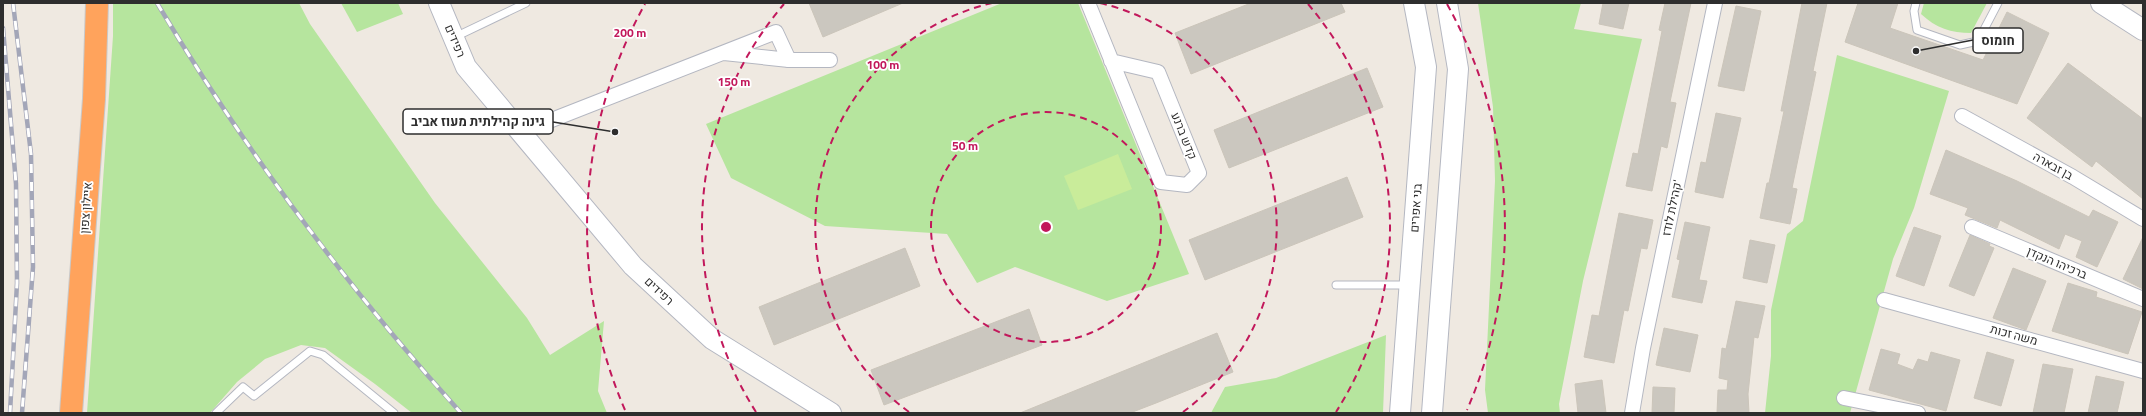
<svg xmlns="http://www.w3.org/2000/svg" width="2146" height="416" font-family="'Titillium Web',Heebo,sans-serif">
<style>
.green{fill:#b6e59e}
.pitch{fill:#c9ec9a}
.building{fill:#cbc7bf;stroke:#cbc5ba}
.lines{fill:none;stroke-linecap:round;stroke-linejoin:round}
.lane-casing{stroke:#b4b7c1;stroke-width:9}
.street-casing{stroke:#b4b7c1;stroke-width:16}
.secondary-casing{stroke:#b4b7c1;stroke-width:22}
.highway-casing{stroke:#c9c9c9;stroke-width:24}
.lane{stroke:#fff;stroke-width:7}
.street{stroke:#fff;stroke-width:14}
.secondary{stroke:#fff;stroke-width:20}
.highway{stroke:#ffa35c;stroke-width:22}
.rail-casing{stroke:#a3a6b8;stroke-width:4.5}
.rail{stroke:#fff;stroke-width:3;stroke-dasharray:9;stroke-linecap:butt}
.ring{fill:none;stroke:#c2185b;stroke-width:2;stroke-dasharray:7 5}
.labels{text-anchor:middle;stroke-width:3.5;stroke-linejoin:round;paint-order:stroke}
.street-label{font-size:12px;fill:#2e2e2e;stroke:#fff}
.centre{fill:#c2185b;stroke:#fff;stroke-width:2}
.ring-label{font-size:12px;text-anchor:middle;font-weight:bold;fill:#c2185b;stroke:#fff;stroke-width:3.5;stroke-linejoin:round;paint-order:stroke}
.leader{fill:none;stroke:#2e2e2e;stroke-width:1.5}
.callout-dot{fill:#2e2e2e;stroke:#fff;stroke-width:1.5}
.callout{fill:#fff;stroke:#2e2e2e;stroke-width:1.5}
.callout-label{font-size:13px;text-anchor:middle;font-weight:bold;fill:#2e2e2e}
</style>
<rect width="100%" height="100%" fill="#efe9e1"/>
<g class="green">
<path d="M 113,3 L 299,3 L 310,24 L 435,203 L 527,318 L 550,355 L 604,321 L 598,391 L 607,413 L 412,413 L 375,384 L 325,348 L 301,345 L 265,359 L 237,382 L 210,413 L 87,413 L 113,36 Z"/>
<path d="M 341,3 L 398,3 L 403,14 L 357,32 Z"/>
<path d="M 1002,3 L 1078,3 L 1189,274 L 1107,301 L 1015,267 L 977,283 L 947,234 L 825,226 L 731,178 L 706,124 Z"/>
<path d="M 1478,3 L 1581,3 L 1574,29 L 1642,39 L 1583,281 L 1559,404 L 1560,413 L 1488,413 L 1485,390 L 1495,181 L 1493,107 Z"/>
<path d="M 1924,3 L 1987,3 L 1971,33 C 1951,33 1936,28 1921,14 Z"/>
<path d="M 1837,55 L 1949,91 L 1914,208 L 1893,259 L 1850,413 L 1765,413 L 1771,356 L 1771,310 L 1787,234 L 1803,221 Z"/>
<path d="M 1386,335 L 1383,413 L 1211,413 L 1225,387 L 1276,378 Z"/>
</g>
<path class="pitch" d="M 1118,154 L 1132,189 L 1078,210 L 1064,176 Z"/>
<g class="building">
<path d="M 809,3 L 903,3 L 823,37 Z"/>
<path d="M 1251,3 L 1341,3 L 1345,12 L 1191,74 L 1175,33 Z"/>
<path d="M 1603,3 L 1629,3 L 1623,29 L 1599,24 Z"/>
<path d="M 1665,3 L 1691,3 L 1670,102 L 1676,103 L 1667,148 L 1661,146 L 1652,191 L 1626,186 L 1633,153 L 1638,154 L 1662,31 L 1659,30 Z"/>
<path d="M 1802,3 L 1827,3 L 1813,71 L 1816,72 L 1792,188 L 1797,189 L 1790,224 L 1760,218 L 1767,183 L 1769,183 L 1784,111 L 1781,111 Z"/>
<path d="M 1858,3 L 1898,3 L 1890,28 L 1983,60 L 2007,12 L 2049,33 L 2017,104 L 1845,42 Z"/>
<path d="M 1736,6 L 1761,11 L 1744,91 L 1718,86 Z"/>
<path d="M 2068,63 L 2143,119 L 2143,199 L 2096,161 L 2092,167 L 2027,118 Z"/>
<path d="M 1367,68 L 1383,107 L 1229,168 L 1214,130 Z"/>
<path d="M 1716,113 L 1741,118 L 1723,198 L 1695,192 L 1701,162 L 1706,163 Z"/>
<path d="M 1946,150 L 2017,181 L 2089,217 L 2093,210 L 2118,222 L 2097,267 L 2076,257 L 2082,241 L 2065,234 L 2059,249 L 2000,220 L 1997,228 L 1965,215 L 1968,208 L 1930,194 Z"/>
<path d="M 1347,177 L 1363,217 L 1205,280 L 1189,240 Z"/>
<path d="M 1619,213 L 1653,220 L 1647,249 L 1641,248 L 1628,311 L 1624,310 L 1614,363 L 1584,357 L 1592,315 L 1599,316 Z"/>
<path d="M 1685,222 L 1710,227 L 1699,280 L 1707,281 L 1702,303 L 1672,297 L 1680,260 L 1677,259 Z"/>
<path d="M 1914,227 L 1941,236 L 1924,286 L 1896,276 Z"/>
<path d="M 1970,235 L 1990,244 L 1989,246 L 1994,248 L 1974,296 L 1949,286 Z"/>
<path d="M 2143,237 L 2143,289 L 2123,279 Z"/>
<path d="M 1750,240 L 1775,245 L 1767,283 L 1743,278 Z"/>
<path d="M 905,248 L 920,286 L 774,345 L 759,307 Z"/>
<path d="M 2013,268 L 2046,281 L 2026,330 L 1993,318 Z"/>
<path d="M 2068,283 L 2097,292 L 2096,297 L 2142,312 L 2128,354 L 2052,331 Z"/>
<path d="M 1736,301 L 1765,306 L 1758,338 L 1754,337 L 1748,394 L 1749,413 L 1717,413 L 1718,390 L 1727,390 L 1728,380 L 1719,378 L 1722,348 L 1726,349 Z"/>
<path d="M 1029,309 L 1042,345 L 884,405 L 871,370 Z"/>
<path d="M 1664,328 L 1698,335 L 1690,372 L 1656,365 Z"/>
<path d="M 1217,333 L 1233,372 L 1156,403 L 1130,413 L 1020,413 Z"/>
<path d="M 1881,349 L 1900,354 L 1897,364 L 1913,370 L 1918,359 L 1928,362 L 1931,352 L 1960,360 L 1946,411 L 1869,390 Z"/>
<path d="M 1987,352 L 2014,360 L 2001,406 L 1974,398 Z"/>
<path d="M 2043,364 L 2073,369 L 2064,413 L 2033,413 Z"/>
<path d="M 2096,376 L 2124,382 L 2117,413 L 2088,413 Z"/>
<path d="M 1602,380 L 1606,413 L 1578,413 L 1575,384 Z"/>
<path d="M 1653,387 L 1675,388 L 1674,413 L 1652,413 Z"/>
</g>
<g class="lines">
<g class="lane-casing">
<g id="lane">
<path d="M 1916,3 L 1914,11 L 1917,30 L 1960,45 L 1978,41 L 1998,3"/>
<path d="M 455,37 L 526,3"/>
<path d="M 1336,285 L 1408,285"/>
<path d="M 216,413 L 243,387 L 254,396 L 310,351 L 323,355 L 394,413"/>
</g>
</g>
<g class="street-casing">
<g id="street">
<path d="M 1088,3 L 1161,182 L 1187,185 L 1199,173 L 1158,72 L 1111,61"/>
<path d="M 789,60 L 830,60"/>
<path d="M 1962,116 L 2073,177 L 2143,219"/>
<path d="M 521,132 L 776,32 L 789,60 L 724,53"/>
<path d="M 1972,227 L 2143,299"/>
<path d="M 1884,300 L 2143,371"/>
<path d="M 1844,398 L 1918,413"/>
<path d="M 1632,413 L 1643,348 L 1715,3"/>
</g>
</g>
<g class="secondary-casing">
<g id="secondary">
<path d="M 439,3 L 466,67 L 633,266 L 712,339 L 831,413"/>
<path d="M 2101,3 L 2143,30"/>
<path d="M 1400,413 L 1426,67 L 1414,3"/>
<path d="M 1432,413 L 1458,69 L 1447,3"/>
</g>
</g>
<g class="highway-casing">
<path id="highway" d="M 71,413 L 94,99 L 97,3"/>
</g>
<use href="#lane" class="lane"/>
<use href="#street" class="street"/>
<use href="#secondary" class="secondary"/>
<use href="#highway" class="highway"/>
<g class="rail-casing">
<g id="rail">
<path d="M 13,3 L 31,154 L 33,267 L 22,413"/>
<path d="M 157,3 C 244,149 347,287 461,413"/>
<path d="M 3,28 L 16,184 L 17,283 L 10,413"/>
</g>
</g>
<use href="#rail" class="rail"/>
</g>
<g class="ring">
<circle cx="1046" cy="227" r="115"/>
<path d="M909 412A230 230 0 0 1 992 3M1100 3A230 230 0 0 1 1183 412"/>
<path d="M756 412A344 344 0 0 1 784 4M1308 4A344 344 0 0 1 1336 412"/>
<path d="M625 410A459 459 0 0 1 645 4M1447 4A459 459 0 0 1 1467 410"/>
</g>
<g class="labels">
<g class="street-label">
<text transform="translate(455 41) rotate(67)" y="4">רפידים</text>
<text transform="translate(1184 136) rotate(68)" y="4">קדש ברנע</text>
<text transform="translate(2053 166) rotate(29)" y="4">בן זבארה</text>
<text transform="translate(86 208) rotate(-86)" y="4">איילון צפון</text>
<text transform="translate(1416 208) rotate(-86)" y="4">בני אפרים</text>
<text transform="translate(1672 208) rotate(-78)" y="4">קהילת לודז'</text>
<text transform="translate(2057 263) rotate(23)" y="4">ברכיהו הנקדן</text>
<text transform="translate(659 291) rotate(43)" y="4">רפידים</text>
<text transform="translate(2014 335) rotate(15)" y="4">משה זכות</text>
</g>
</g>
<circle cx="1046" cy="227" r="6" class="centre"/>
<g class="ring-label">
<text x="630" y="37">200 m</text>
<text x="883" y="69">100 m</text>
<text x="734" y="86">150 m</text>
<text x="965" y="150">50 m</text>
</g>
<path class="leader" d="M1916 51L1973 40M615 132L553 122"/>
<g class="callout-dot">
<circle cx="1916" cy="51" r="4"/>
<circle cx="615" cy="132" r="4"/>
</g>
<g class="callout">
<rect x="1973" y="28" width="50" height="25" rx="4"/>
<rect x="403" y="109" width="150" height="25" rx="4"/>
</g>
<g class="callout-label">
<text x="1998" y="45">חומוס</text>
<text x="478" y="126">גינה קהילתית מעוז אביב</text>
</g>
<rect width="2146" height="416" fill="none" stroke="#2e2e2e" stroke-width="8"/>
</svg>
